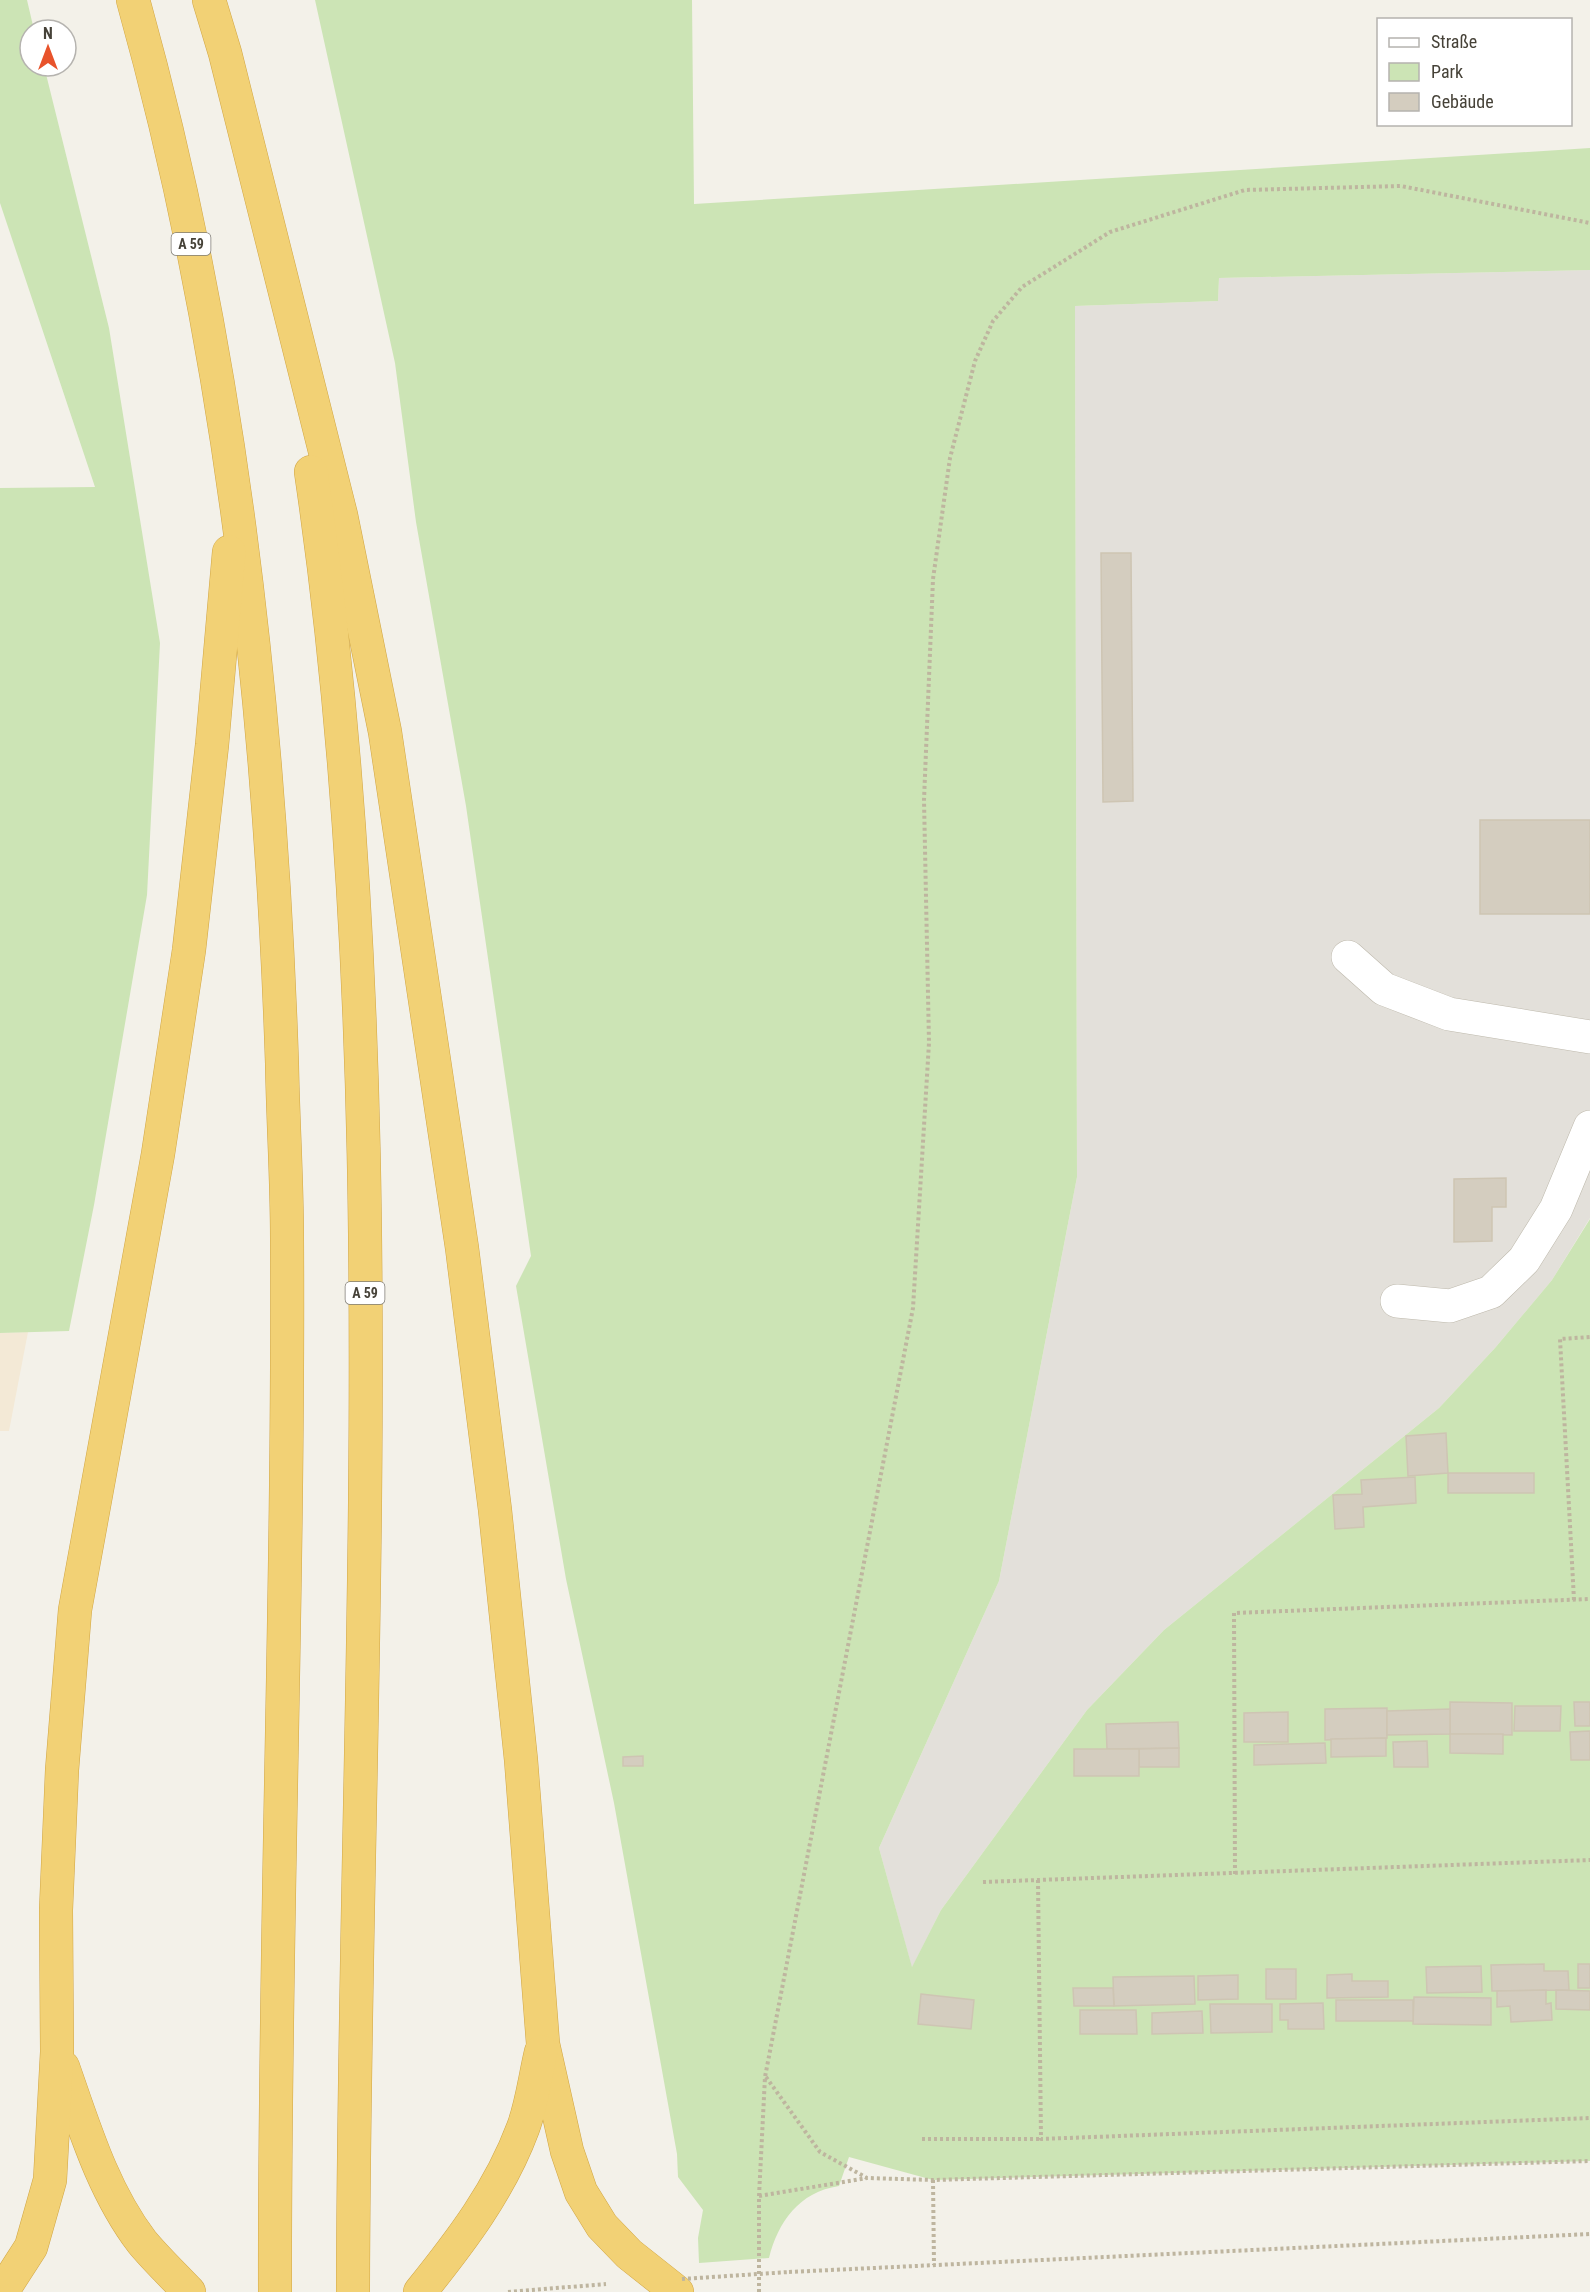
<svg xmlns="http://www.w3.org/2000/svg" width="1590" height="2292" font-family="'Roboto Condensed',sans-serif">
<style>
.commercial{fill:#f3e9d6}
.industrial{fill:#e3e0da}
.green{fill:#cce4b5}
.building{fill:#d4cdbf;stroke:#cec5b3;stroke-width:1.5}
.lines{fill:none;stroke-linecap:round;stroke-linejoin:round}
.minor-casing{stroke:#beb9ac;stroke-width:34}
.highway-casing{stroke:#d1a645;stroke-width:34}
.path{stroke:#beb59f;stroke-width:4;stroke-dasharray:3 3;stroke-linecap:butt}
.minor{stroke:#fff;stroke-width:33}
.highway{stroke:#f2d175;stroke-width:33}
.path-bridge{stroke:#beb59f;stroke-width:4;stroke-dasharray:3 3;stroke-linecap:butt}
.labels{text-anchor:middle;stroke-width:4.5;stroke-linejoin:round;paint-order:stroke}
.shield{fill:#fff;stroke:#7e7b74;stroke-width:1.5}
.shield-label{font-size:14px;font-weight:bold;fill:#464238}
</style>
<rect width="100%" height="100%" fill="#f3f1e9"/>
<path class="commercial" d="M 28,1332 L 9,1431 L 0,1431 L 0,1333 Z"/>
<path class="industrial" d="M 1590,270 L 1590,1218 L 1552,1280 L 1495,1348 L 1439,1408 L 1164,1630 L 1087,1710 L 941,1910 L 912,1968 L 879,1848 L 999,1581 L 1077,1177 L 1075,306 L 1218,301 L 1219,278 Z"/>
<g class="green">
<path d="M 0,0 L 27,0 L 34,30 L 30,30 L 30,66 L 44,66 L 109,328 L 160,643 L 147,895 L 94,1205 L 69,1331 L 0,1333 L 0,488 L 95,487 L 0,203 Z"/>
<path d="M 315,0 L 692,0 L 694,204 L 1590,148 L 1590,270 L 1219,278 L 1218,301 L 1075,306 L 1077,1177 L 999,1581 L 879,1848 L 912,1967 L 941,1910 L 1087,1710 L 1164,1630 L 1439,1408 L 1495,1348 L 1552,1280 L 1590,1219 L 1590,2161 L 933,2180 L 849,2157 L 839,2186 C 799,2192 778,2222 769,2258 L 699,2263 L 698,2238 L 703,2210 L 678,2177 L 677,2154 L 614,1803 L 566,1579 L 516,1286 L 531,1256 L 466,806 L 416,522 L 395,363 Z"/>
</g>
<g class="building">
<path d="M 1101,553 L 1131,553 L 1133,801 L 1103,802 Z"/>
<rect x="1480" y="820" width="110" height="94"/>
<path d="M 1506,1178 L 1506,1207 L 1492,1207 L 1492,1241 L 1454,1242 L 1454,1179 Z"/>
<path d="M 1446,1433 L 1448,1473 L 1408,1476 L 1406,1436 Z"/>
<rect x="1448" y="1473" width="86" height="20"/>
<path d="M 1415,1477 L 1416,1503 L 1363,1507 L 1364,1527 L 1335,1529 L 1333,1495 L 1362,1494 L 1361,1480 Z"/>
<path d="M 1450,1702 L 1512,1703 L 1512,1735 L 1450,1734 Z"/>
<path d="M 1574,1702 L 1590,1702 L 1590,1726 L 1575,1726 Z"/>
<path d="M 1515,1706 L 1561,1706 L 1560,1731 L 1514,1731 Z"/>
<path d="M 1387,1708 L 1387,1738 L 1325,1740 L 1325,1709 Z"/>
<path d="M 1450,1709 L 1450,1734 L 1387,1735 L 1387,1711 Z"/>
<path d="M 1288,1712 L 1288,1742 L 1244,1742 L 1244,1713 Z"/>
<path d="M 1178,1722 L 1179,1748 L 1107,1749 L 1106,1724 Z"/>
<path d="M 1590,1731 L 1590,1760 L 1571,1760 L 1570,1732 Z"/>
<path d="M 1450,1734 L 1503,1734 L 1503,1754 L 1450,1753 Z"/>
<path d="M 1386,1738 L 1386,1756 L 1331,1757 L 1331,1739 Z"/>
<path d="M 1427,1741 L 1428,1767 L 1394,1767 L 1393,1742 Z"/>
<path d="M 1325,1743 L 1326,1763 L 1254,1765 L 1254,1745 Z"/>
<path d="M 1179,1748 L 1179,1767 L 1139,1767 L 1139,1749 Z"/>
<rect x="1074" y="1749" width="65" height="27"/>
<path d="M 643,1756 L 643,1766 L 623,1766 L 623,1757 Z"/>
<path d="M 1544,1964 L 1544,1971 L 1568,1971 L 1569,1990 L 1492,1991 L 1491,1965 Z"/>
<rect x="1578" y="1964" width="12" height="24"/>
<path d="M 1481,1966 L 1482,1992 L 1427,1993 L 1426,1967 Z"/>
<rect x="1266" y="1969" width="30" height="30"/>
<path d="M 1352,1974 L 1352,1981 L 1388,1981 L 1388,1997 L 1327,1998 L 1327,1975 Z"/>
<path d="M 1238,1975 L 1238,1999 L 1198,2000 L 1198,1976 Z"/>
<path d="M 1194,1976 L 1195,2004 L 1114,2006 L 1113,1977 Z"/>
<path d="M 1073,1988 L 1113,1988 L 1114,2006 L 1074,2006 Z"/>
<path d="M 1546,1990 L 1546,2004 L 1551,2003 L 1552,2020 L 1511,2022 L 1510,2006 L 1497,2007 L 1497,1991 Z"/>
<path d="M 1556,1990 L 1590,1991 L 1590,2010 L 1556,2009 Z"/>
<path d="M 921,1994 L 974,2000 L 971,2029 L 918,2024 Z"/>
<path d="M 1414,1997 L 1491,1998 L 1491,2025 L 1413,2024 Z"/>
<rect x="1336" y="2000" width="77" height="21"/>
<path d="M 1323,2003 L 1324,2029 L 1288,2029 L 1288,2020 L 1280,2020 L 1280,2004 Z"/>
<path d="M 1210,2004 L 1272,2004 L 1272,2032 L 1211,2033 Z"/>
<path d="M 1080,2010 L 1136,2010 L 1137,2034 L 1080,2034 Z"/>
<path d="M 1202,2011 L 1203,2033 L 1152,2034 L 1152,2013 Z"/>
</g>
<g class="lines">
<g class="minor-casing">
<g id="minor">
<path d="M 1348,957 L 1384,989 L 1449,1014 L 1590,1037"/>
<path d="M 1397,1301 L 1450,1306 L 1491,1292 L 1524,1260 L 1556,1209 L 1590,1127"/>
</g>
</g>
<g class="highway-casing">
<g id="highway">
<path d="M 133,0 C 230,346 270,706 282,1064 C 283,1122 287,1180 287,1238 C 289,1589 274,1941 275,2292"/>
<path d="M 209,0 L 225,53 L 341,515 L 385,732 L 462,1248 L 495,1510 L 521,1760 L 543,2044 L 567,2151 L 581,2192 L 602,2226 L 629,2254 L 677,2292"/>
<path d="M 311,472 C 400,1075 354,1686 353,2292"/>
<path d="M 63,2067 C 84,2127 103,2191 142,2242 C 156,2259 174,2276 189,2292"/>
<path d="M 2,2292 L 31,2247 L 50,2180 L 57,2052 L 56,1910 L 62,1770 L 75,1610 L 158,1154 L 189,950 L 212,745 L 229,552"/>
<path d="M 420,2292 C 461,2241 500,2190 523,2128 C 532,2104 535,2077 541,2052"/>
</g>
</g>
<g class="path">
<path d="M 1574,1600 L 1560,1339 L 1590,1337"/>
<path d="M 1235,1874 L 1234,1613 L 1590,1599"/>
<path d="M 1038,1880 L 1041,2139 L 1590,2118"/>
<path d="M 983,1882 L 1590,1860"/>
<path d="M 766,2077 L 820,2152 L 867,2178 L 933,2180 L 1590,2161"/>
<path d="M 922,2139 L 1041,2139"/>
<path d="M 933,2180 L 934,2265"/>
<path d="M 759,2196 L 867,2178"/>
<path d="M 789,2272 L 1590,2234"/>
<path d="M 508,2292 L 606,2284"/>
<path d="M 759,2292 L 759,2196 L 765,2077 L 913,1308 L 929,1043 L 924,800 L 933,579 L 950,458 L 975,361 L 993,321 L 1022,287 L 1110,232 L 1245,190 L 1401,186 L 1590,223"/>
</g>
<use href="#minor" class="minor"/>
<use href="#highway" class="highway"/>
<path class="path-bridge" d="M 682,2279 L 789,2272"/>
</g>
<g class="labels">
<g class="shield">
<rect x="171.5" y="233" width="39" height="22" rx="4.5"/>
<rect x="345.5" y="1282" width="39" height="22" rx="4.5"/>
</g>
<g class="shield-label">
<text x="191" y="249">A 59</text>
<text x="365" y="1298">A 59</text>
</g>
</g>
<rect x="1377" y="18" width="195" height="108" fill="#ffffff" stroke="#b5b3af" stroke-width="1.5"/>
<rect x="1389" y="38" width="30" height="9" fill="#ffffff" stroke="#b5b3af" stroke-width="1.5"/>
<text x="1431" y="48" font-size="18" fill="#464238">Straße</text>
<rect x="1389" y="63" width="30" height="18" fill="#cce4b5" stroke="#b5b3af" stroke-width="1.5"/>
<text x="1431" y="78" font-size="18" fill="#464238">Park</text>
<rect x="1389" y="93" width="30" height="18" fill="#d4cdbf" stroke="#b5b3af" stroke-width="1.5"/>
<text x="1431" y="108" font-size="18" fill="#464238">Gebäude</text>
<g transform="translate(48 48)"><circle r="28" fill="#ffffff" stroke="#b5b3af" stroke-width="1.5"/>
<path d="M0-4.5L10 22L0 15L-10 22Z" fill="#e8532b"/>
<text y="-9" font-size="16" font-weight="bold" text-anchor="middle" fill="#464238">N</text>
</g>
</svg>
